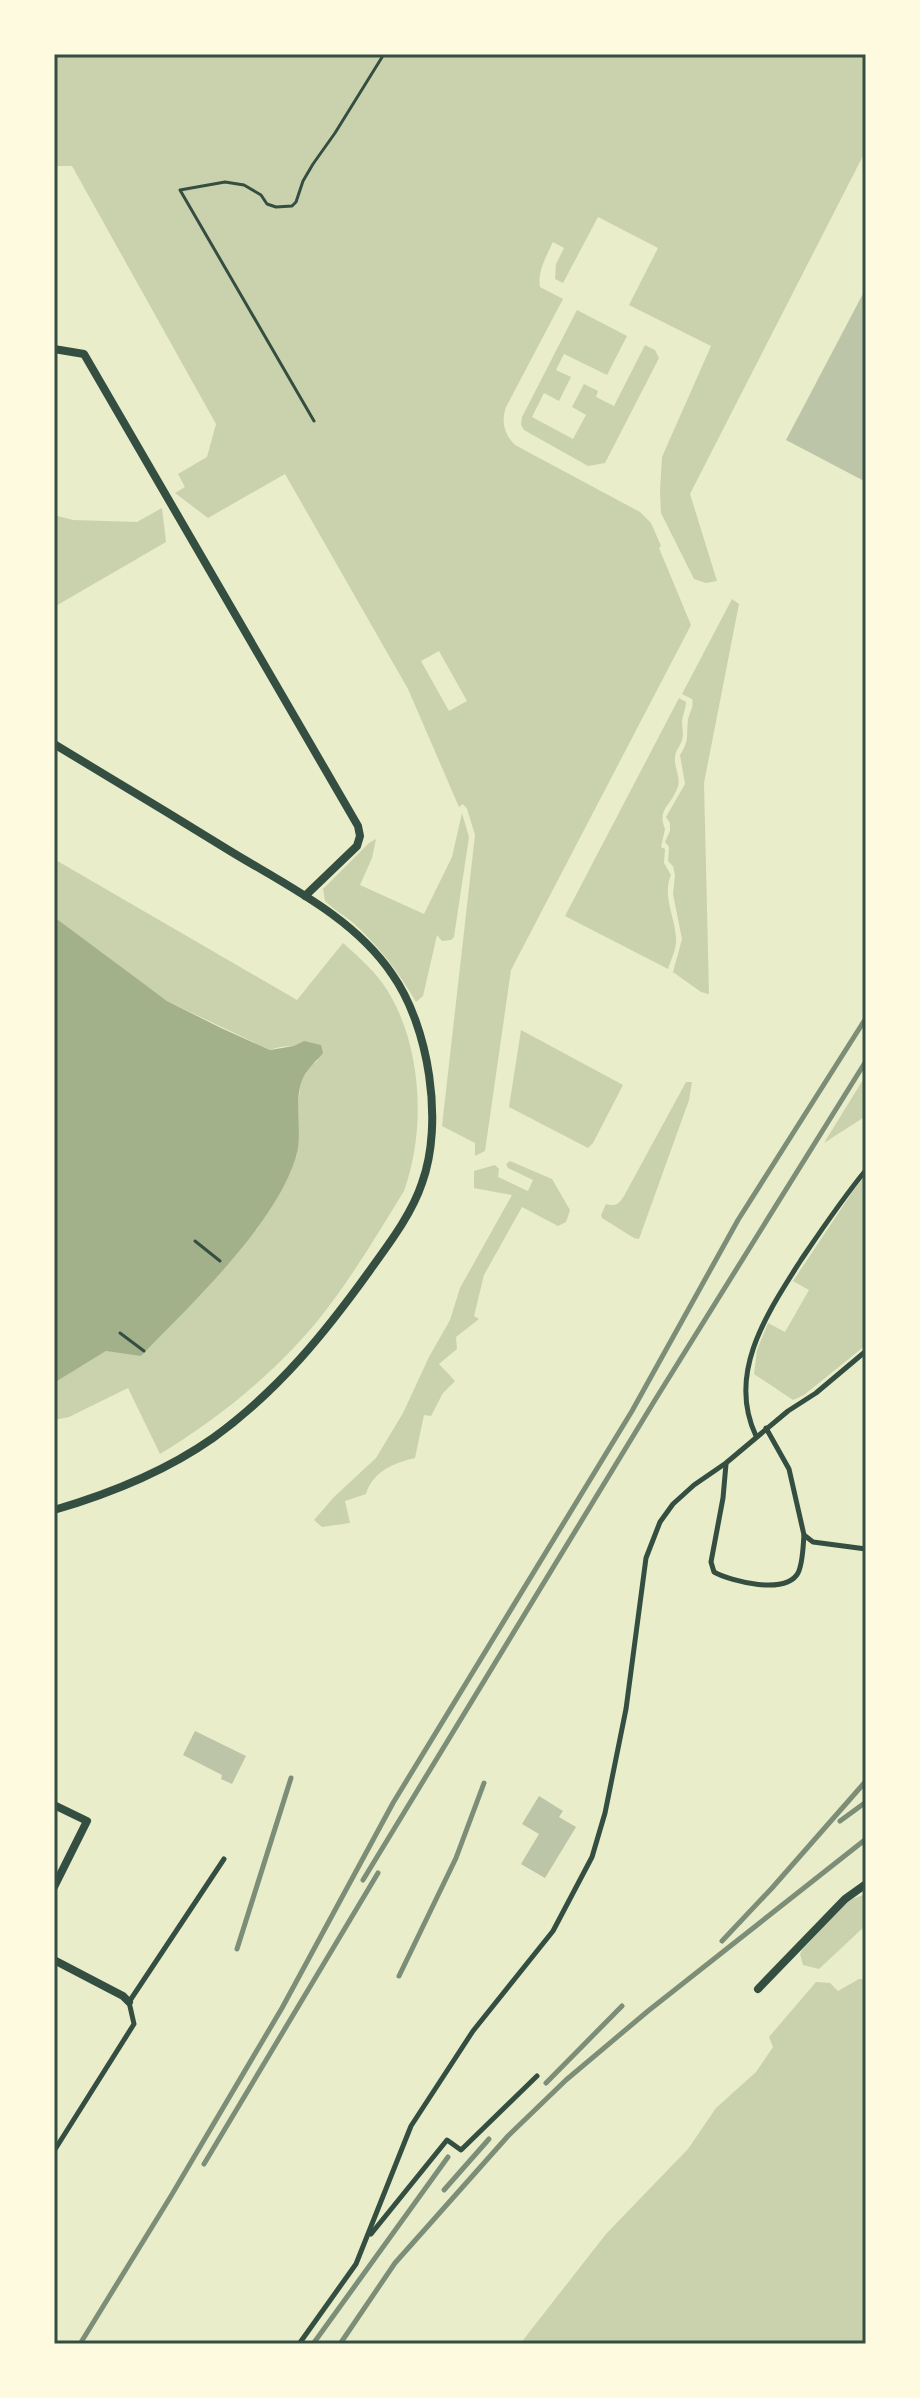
<svg xmlns="http://www.w3.org/2000/svg" width="920" height="2398" font-family="Poppins,sans-serif">
<style>
.green{fill:#cad2ad;fill-rule:evenodd}
.water{fill:#a3b18a}
.building{fill:#bcc5a7}
.lines{fill:none;stroke-linecap:round;stroke-linejoin:round}
.path{stroke:#344e41;stroke-width:3}
.service{stroke:#344e41;stroke-width:5}
.minor{stroke:#344e41;stroke-width:8}
.rail{stroke:#7c8e77;stroke-width:5}
.neatline{fill:none;stroke:#344e41;stroke-width:3}
</style>
<rect width="100%" height="100%" fill="#e9edc9"/>
<g class="green">
<path d="M 54,54 L 866,54 L 866,150 L 690,494 L 717,581 L 706,583 L 694,579 L 661,513 L 660,492 L 662,457 L 711,346 L 629,305 L 658,248 L 598,217 L 563,283 L 555,279 L 556,264 L 564,248 L 553,242 C 547,255 537,272 540,287 L 563,299 L 506,407 C 501,422 504,434 515,445 L 640,512 L 651,523 L 661,546 L 659,548 L 691,625 L 511,970 L 485,1151 L 475,1156 L 475,1143 L 442,1126 L 475,835 L 467,809 L 463,804 L 459,807 L 408,689 L 285,474 L 208,518 L 175,493 L 185,487 L 178,474 L 207,457 L 216,424 L 72,166 L 54,166 ZM 439,651 L 467,701 L 449,711 L 421,661 Z"/>
<path d="M 577,310 L 627,336 L 607,375 L 564,354 L 556,370 L 571,377 L 559,401 L 544,393 L 532,417 L 573,439 L 586,415 L 572,407 L 584,384 L 598,391 L 596,397 L 614,406 L 645,345 L 655,350 L 659,358 L 605,463 L 588,466 L 524,430 L 521,425 L 522,417 Z"/>
<path d="M 162,508 L 166,542 L 54,607 L 54,515 L 73,520 L 137,522 Z"/>
<path d="M 732,599 L 739,604 L 704,783 L 709,994 L 701,992 L 673,972 L 682,939 L 673,894 L 675,875 L 673,866 L 668,861 L 669,847 L 665,842 L 670,831 L 670,823 L 666,817 L 685,784 L 680,755 C 690,740 686,736 688,720 C 690,711 694,708 692,699 L 682,694 Z"/>
<path d="M 679,698 L 686,702 C 686,708 683,714 682,721 C 682,727 684,734 682,740 C 680,747 675,750 675,758 C 674,769 682,778 677,789 C 670,807 657,809 665,829 L 661,847 L 665,849 L 664,863 L 671,875 C 662,896 675,917 676,938 C 677,949 671,959 668,969 L 565,916 Z"/>
<path d="M 462,813 L 469,837 L 454,937 L 451,940 L 442,941 L 437,935 L 423,996 L 416,1002 C 398,971 378,945 351,921 C 342,914 333,909 325,901 L 323,889 L 369,843 L 376,839 L 372,858 L 360,885 L 424,914 L 452,857 Z"/>
<path d="M 54,859 L 297,1000 L 343,943 C 360,958 377,973 389,993 C 422,1049 426,1130 404,1191 C 377,1235 351,1279 319,1319 C 275,1373 219,1418 160,1454 L 128,1388 L 69,1417 L 54,1420 L 54,1383 L 106,1351 L 257,1229 L 280,1192 L 297,1155 L 298,1104 L 301,1081 L 309,1068 L 318,1060 C 299,1048 292,1042 270,1050 L 167,1001 L 64,926 L 54,916 Z"/>
<path d="M 521,1030 L 623,1085 L 593,1143 L 588,1148 L 509,1107 Z"/>
<path d="M 866,1075 L 866,1116 L 824,1143 Z"/>
<path d="M 686,1082 L 692,1082 L 689,1100 L 639,1239 L 634,1238 L 602,1218 L 601,1215 L 606,1204 C 616,1207 619,1204 624,1196 Z"/>
<path d="M 510,1161 L 552,1179 L 570,1210 L 566,1222 L 558,1226 L 522,1207 L 484,1275 L 474,1316 L 479,1319 L 456,1337 L 457,1349 L 439,1364 L 455,1381 L 443,1393 L 431,1416 L 424,1415 L 415,1458 C 394,1463 373,1471 366,1494 L 345,1501 L 350,1523 L 322,1527 L 314,1520 L 335,1496 L 376,1458 L 403,1413 L 429,1357 L 450,1320 L 460,1288 L 512,1195 L 474,1188 L 474,1171 L 495,1165 L 499,1169 L 498,1177 L 528,1191 L 533,1180 L 508,1168 L 506,1164 Z"/>
<path d="M 866,1175 L 866,1345 L 804,1395 L 793,1400 L 754,1374 L 757,1350 L 768,1323 L 785,1332 L 809,1290 L 793,1281 L 853,1191 Z"/>
<path d="M 866,1894 L 866,1925 L 819,1969 L 803,1965 L 800,1954 L 803,1949 L 849,1900 Z"/>
<path d="M 859,1979 L 866,1979 L 866,2344 L 520,2344 L 606,2234 L 688,2149 L 716,2108 L 756,2072 L 773,2047 L 769,2037 L 816,1982 L 830,1983 L 838,1991 Z"/>
</g>
<path class="water" d="M 54,917 L 167,1001 L 221,1028 L 270,1050 L 294,1046 L 304,1041 L 321,1045 L 323,1053 C 315,1063 305,1070 301,1083 C 294,1106 303,1134 296,1157 C 274,1227 192,1303 141,1356 L 106,1351 L 54,1383 Z"/>
<g class="building">
<path d="M 866,288 L 866,482 L 786,440 Z"/>
<path d="M 195,1731 L 246,1756 L 232,1784 L 221,1779 L 222,1775 L 183,1755 Z"/>
<path d="M 539,1796 L 563,1811 L 559,1817 L 576,1827 L 545,1878 L 521,1864 L 539,1834 L 522,1824 Z"/>
</g>
<g class="lines">
<g class="path">
<path d="M 314,421 L 180,190 L 225,182 L 244,185 L 261,195 L 267,204 L 276,207 L 292,206 L 296,202 L 303,181 L 313,164 L 335,133 L 384,54"/>
<path d="M 195,1241 L 220,1261"/>
<path d="M 120,1333 L 144,1351"/>
</g>
<g class="service">
<path d="M 766,1428 L 789,1469 L 804,1535 L 813,1542 L 866,1549"/>
<path d="M 756,1436 C 726,1373 768,1312 801,1260 C 822,1229 842,1199 866,1170"/>
<path d="M 726,1464 L 723,1498 L 711,1562 L 714,1572 C 732,1582 786,1595 798,1573 C 803,1563 803,1546 804,1535"/>
<path d="M 54,2151 L 134,2024 L 129,2002 L 224,1859"/>
<path d="M 371,2234 L 447,2140 L 461,2150 L 537,2076"/>
<path d="M 299,2344 L 356,2264 L 411,2126 L 473,2031 L 553,1931 L 592,1857 L 605,1813 L 626,1709 L 646,1558 L 660,1522 L 673,1504 L 694,1485 L 726,1463 L 788,1411 L 816,1393 L 866,1351"/>
</g>
<g class="minor">
<path d="M 54,349 L 84,354 L 358,826 L 360,836 L 357,846 L 305,896"/>
<path d="M 54,744 C 114,780 175,817 235,854 C 290,887 355,919 392,974 C 429,1026 444,1123 422,1183 C 412,1213 391,1241 373,1266 C 326,1332 279,1390 213,1438 C 166,1471 109,1494 54,1510"/>
<path d="M 54,1805 L 87,1821 L 54,1887"/>
<path d="M 54,1960 L 123,1996 L 129,2002"/>
<path d="M 758,1989 L 845,1899 L 866,1884"/>
</g>
<g class="rail">
<path d="M 840,1821 L 866,1802"/>
<path d="M 363,1880 L 655,1400 L 866,1061"/>
<path d="M 722,1941 L 772,1888 L 866,1781"/>
<path d="M 237,1949 L 291,1778"/>
<path d="M 399,1976 L 456,1858 L 484,1783"/>
<path d="M 546,2083 L 622,2006"/>
<path d="M 204,2164 L 378,1873"/>
<path d="M 444,2190 L 489,2139"/>
<path d="M 80,2344 L 171,2196 L 282,2008 L 393,1803 L 632,1411 L 738,1220 L 866,1018"/>
<path d="M 313,2344 L 448,2157"/>
<path d="M 340,2344 L 395,2263 L 508,2136 L 566,2080 L 648,2011 L 866,1839"/>
</g>
</g>
<rect width="920" height="2398" fill="none" stroke="#fefae0" stroke-width="112"/>
<rect x="56" y="56" width="808" height="2286" class="neatline"/>
</svg>
